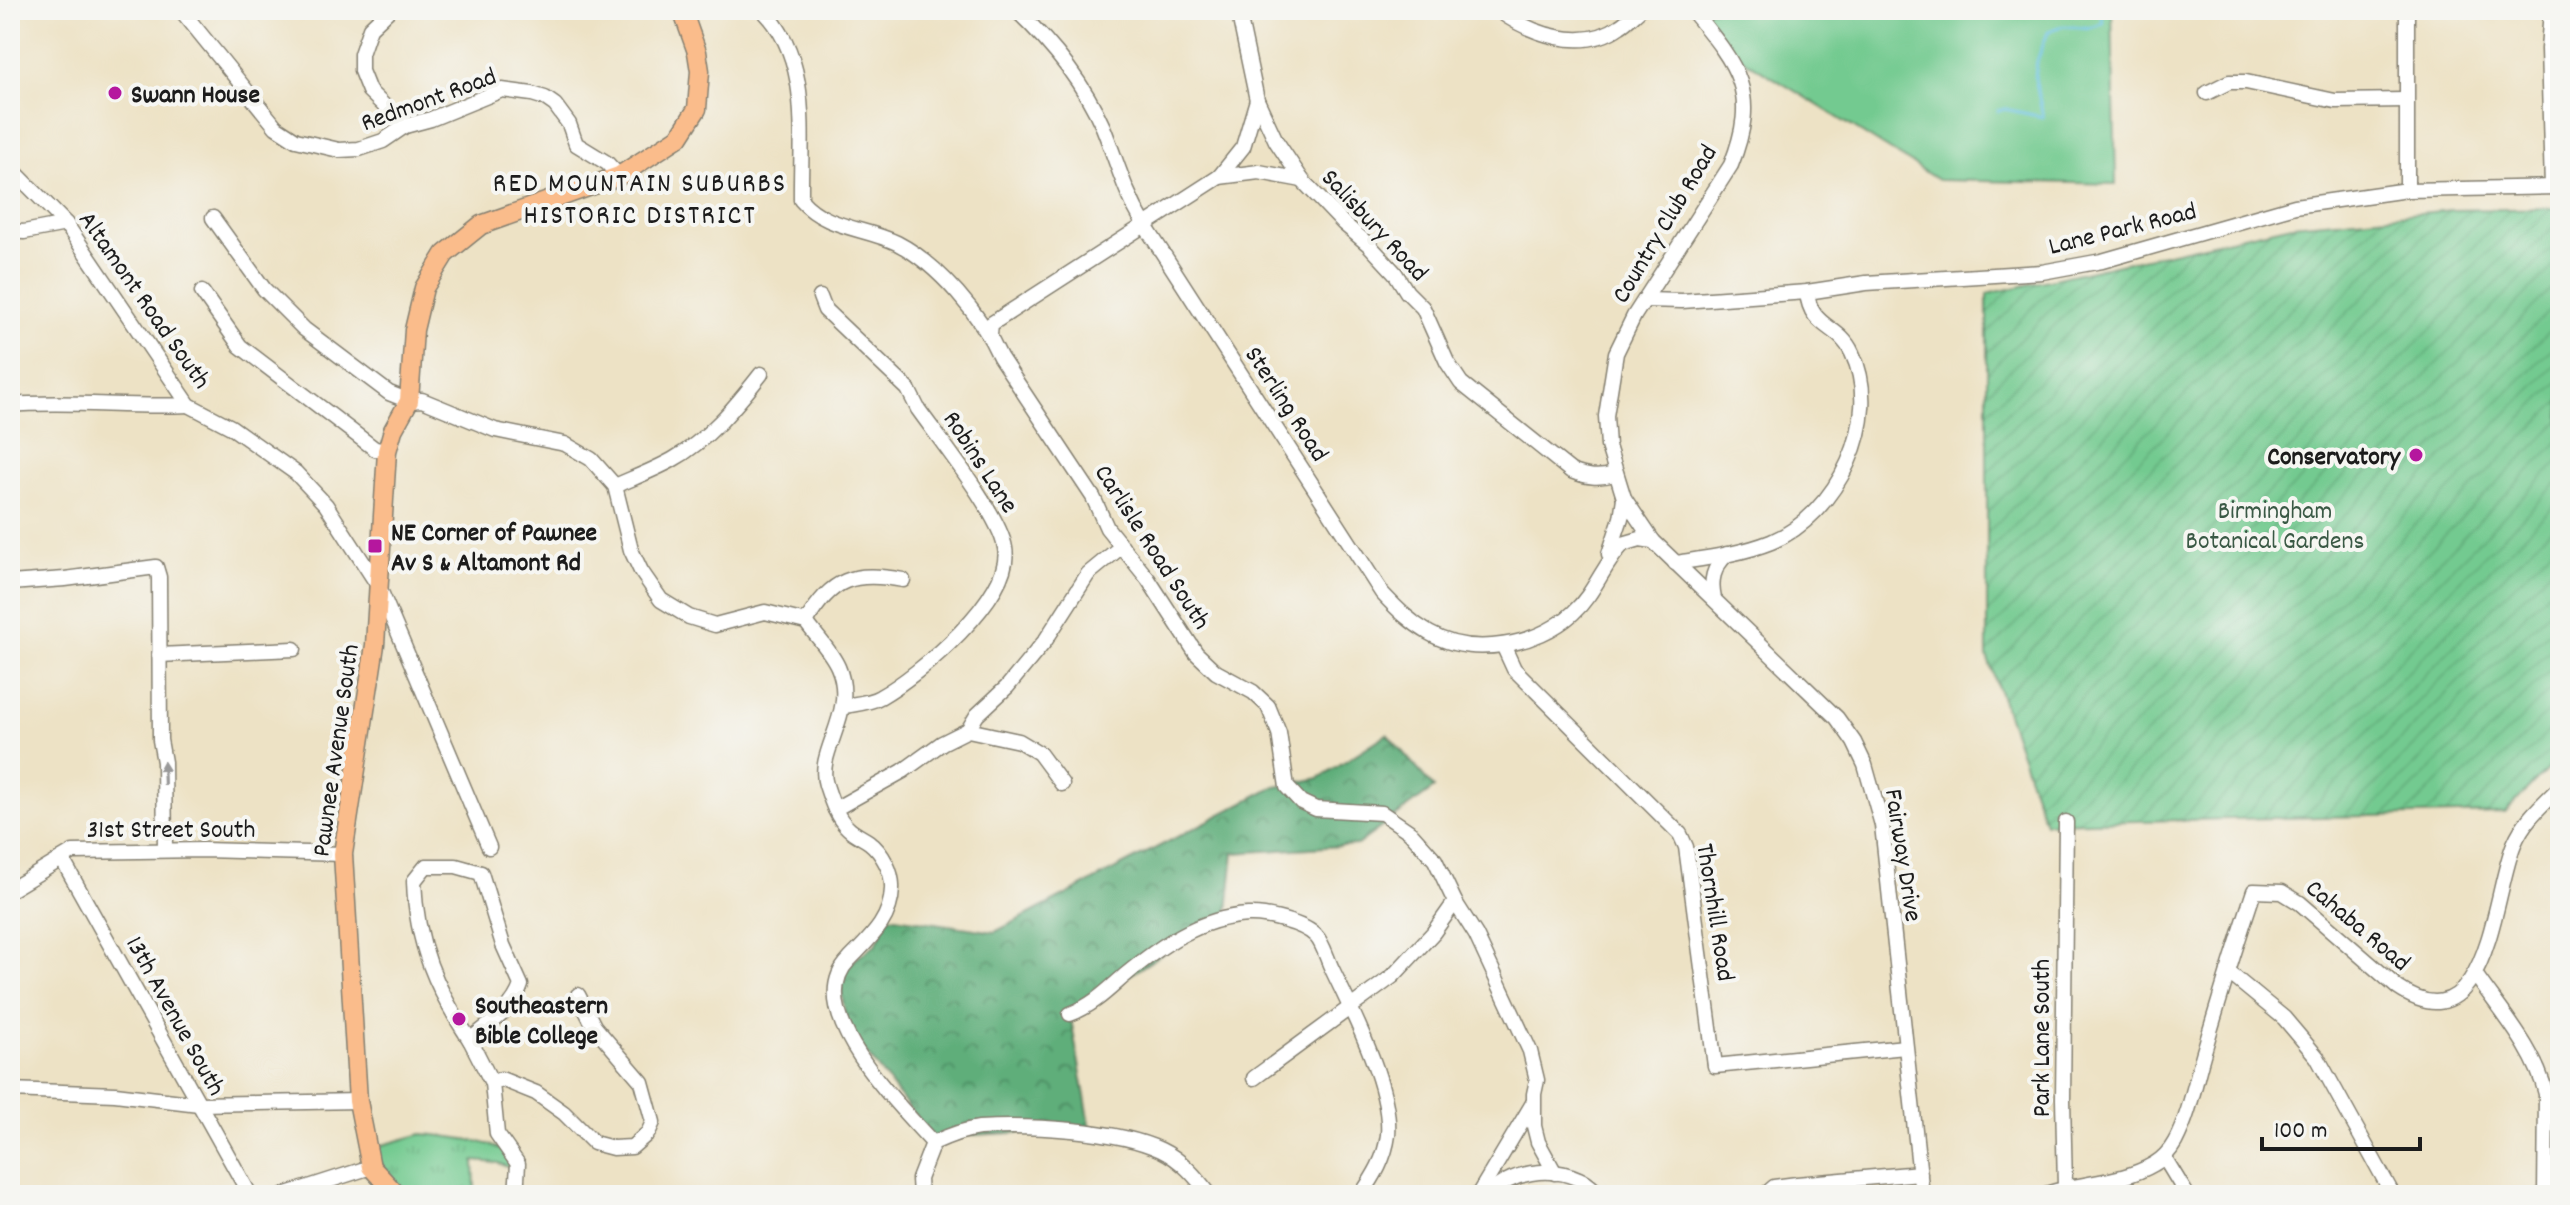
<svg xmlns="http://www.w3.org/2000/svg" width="2570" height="1205" font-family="Dekko,sans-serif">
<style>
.grass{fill:#73ca90;stroke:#487356;stroke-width:2}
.forest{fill:url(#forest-crowns);stroke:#3d654b;stroke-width:2}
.park{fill:url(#park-tufts);stroke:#487356;stroke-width:2}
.garden{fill:url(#garden-furrows);stroke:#487356;stroke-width:2}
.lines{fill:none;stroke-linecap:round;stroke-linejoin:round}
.stream{stroke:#65c0e3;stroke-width:3}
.minor-casing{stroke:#847f70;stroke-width:17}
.major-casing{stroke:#847f70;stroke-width:21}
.minor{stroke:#fff;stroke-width:14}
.major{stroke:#fabc8b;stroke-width:18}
.oneway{fill:#999}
.poi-dot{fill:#b5179e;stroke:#f6f6f2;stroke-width:3}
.labels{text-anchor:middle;stroke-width:8;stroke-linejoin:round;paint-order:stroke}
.poi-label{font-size:26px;font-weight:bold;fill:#1c1c1c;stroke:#f6f6f2;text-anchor:start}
.street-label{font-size:26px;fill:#1c1c1c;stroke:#f6f6f2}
.park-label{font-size:26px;fill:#3a5945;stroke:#f6f6f2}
.neighbourhood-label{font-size:28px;letter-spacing:2px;fill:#1c1c1c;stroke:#f6f6f2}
</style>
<defs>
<pattern id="forest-crowns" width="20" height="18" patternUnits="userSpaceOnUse" patternTransform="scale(2)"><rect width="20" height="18" fill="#5eae7a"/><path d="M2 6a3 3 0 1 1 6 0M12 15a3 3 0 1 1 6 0" fill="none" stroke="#4d8d63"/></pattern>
<pattern id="park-tufts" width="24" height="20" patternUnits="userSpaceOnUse" patternTransform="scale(2)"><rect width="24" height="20" fill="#73ca90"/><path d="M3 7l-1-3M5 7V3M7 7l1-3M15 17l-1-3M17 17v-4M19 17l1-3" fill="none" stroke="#63ad7c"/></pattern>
<pattern id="garden-furrows" width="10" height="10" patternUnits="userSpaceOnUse" patternTransform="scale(2)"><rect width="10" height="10" fill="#73ca90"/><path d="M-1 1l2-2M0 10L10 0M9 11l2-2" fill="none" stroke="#63ad7c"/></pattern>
</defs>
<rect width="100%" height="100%" fill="#f6f6f2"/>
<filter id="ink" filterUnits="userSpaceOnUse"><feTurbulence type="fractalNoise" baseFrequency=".0125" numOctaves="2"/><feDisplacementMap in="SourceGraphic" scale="16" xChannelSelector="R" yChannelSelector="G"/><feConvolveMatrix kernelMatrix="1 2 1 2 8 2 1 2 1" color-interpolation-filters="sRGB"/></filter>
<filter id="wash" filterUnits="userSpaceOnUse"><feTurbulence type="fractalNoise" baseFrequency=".006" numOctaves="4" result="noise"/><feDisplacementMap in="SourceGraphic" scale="32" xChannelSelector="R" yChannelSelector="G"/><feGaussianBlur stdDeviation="1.8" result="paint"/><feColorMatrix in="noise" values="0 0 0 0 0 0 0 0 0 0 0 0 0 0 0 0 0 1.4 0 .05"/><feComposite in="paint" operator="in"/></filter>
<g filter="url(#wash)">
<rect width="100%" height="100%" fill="#ede2c5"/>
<path class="grass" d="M 1698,10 L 2112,10 L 2116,184 L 1938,180 L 1732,52 Z"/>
<path class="forest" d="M 1387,734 L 1434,788 L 1357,845 L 1234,853 L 1228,911 L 1070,1014 L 1091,1129 L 932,1137 L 847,1029 L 840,981 L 849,964 L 876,944 L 889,916 L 995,932 L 1271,788 L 1319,778 Z"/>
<path class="park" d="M 422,1134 C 439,1135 494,1141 504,1152 C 508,1156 510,1164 512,1169 L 498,1163 L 474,1161 L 475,1189 L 478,1195 L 399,1195 L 380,1162 L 375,1147 Z"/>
<path class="garden" d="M 2560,208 L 2560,756 L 2505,813 L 2045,823 L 1987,656 L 1987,294 L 2292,225 L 2452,210 Z"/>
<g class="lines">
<path class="stream" d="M 1998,111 L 2005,109 L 2043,117 L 2035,78 L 2037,61 L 2048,32 C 2069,18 2083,35 2103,23 L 2100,10"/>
</g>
</g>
<g filter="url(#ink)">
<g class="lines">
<g class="minor-casing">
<g id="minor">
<path d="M 181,10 L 276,127 L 296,140 L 339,150 L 359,149 L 383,141 L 405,126 L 431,119 L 502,90 L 532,94 L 545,98 L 555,105 L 569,124 L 576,144 L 607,163 L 619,176"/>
<path d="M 389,10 L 370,28 L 361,54 L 361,71 L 369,91 L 405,126"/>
<path d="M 763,10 C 812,59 800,136 801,200 C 826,229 864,227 897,243 C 938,264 982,316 1000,357 L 1093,497 L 1107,528 L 1148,579 L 1196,653 L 1216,672 L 1253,692 L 1268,706 L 1279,733 L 1287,787 L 1301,802 L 1316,809 L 1382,813 L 1410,832 L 1435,860 L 1455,902 L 1476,935 L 1530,1051 L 1537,1080 L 1534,1094 L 1534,1126 L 1538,1142 L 1555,1173"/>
<path d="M 1016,10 C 1052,44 1083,81 1103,127 C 1117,162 1124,191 1144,224 L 1382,593 C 1397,609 1410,622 1429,633 C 1472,658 1537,646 1573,613 C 1595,593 1603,565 1623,544 L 1640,539 L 1653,541"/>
<path d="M 1238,10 L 1257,100 L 1276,141 L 1302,180 L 1343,223 L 1369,245 L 1395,273 L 1407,292 L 1423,308 L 1447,362 L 1461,383 L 1571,471 C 1587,477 1598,479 1614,474"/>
<path d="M 1498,10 C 1531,34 1583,53 1620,26 C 1627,22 1633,15 1639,10"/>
<path d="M 1692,10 C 1738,66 1760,92 1731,165 L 1634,316 L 1616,353 L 1606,416 L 1608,446 L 1624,498 L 1653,541 L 1837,718 L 1854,742 L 1865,765 L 1882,825 L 1922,1195"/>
<path d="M 2407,10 L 2407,190"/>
<path d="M 2551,10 L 2548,49 L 2552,187"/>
<path d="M 2207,93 L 2229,82 L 2246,82 L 2335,101 L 2406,100"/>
<path d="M 10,167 L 66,224 L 189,405 L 231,427 L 296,473 L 326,505 L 379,587 L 489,847"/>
<path d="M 1219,177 L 1259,172 L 1302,180"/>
<path d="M 213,218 L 264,289 L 304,329 L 389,393 L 409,401 L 422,400 L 495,430 L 565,444 L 591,459 L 615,486 L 631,550 L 641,571 L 661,600 L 689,617 L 715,625 L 765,612 L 806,622 C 816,636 831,651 838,667 C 858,713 815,751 826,785 C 831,800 836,817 848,828 C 854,834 862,837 869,842 C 882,852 893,872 892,889 C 891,921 869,939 849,960 C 800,1010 900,1106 933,1143"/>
<path d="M 10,231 L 24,232 L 66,224"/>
<path d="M 202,292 L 240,346 L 375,449 L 387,451"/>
<path d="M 820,297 L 825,310 L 908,389 L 918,409 C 940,440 1000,515 1005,548 C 1014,596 918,676 880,697 C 870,703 855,704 844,706"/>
<path d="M 1645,300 L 1682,301 L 1807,292 L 1866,283 L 2042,272 L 2102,261 L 2295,206 L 2407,190 L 2560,187"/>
<path d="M 990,334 L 991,324 L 1219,177 L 1243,147 L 1257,100"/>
<path d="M 10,405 C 70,400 129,408 189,405"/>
<path d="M 615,486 C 633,478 654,470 672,460 C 708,440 736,406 761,374"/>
<path d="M 1609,554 L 1621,518 L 1624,498"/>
<path d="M 1675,563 C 1707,558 1741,554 1771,542 C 1837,515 1884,419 1852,353 C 1839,324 1810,329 1807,292"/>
<path d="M 10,583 L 65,579 L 156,567 L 159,577 L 160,740 L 164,762 L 165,850"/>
<path d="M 1714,599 C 1710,580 1713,568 1727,554"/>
<path d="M 806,622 C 832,578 853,571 903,580"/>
<path d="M 1503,645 L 1514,669 L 1680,834 L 1686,847 L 1715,1066 L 1905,1047"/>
<path d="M 159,655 L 294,649"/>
<path d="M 968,730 L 1019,741 L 1039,753 L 1062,784"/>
<path d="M 835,809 L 903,771 L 942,743 L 968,730 L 977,715 L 1007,687 L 1045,641 L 1088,574 L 1122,546"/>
<path d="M 62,859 L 250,1195"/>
<path d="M 426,866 L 456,866 L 481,873 L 503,945 L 521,985 C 513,1010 489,1024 470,1040 C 436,989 416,943 414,881 Z"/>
<path d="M 10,890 L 73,852 L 204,850 L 343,854"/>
<path d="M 2228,972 L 2284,1018 L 2317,1057 L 2393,1195"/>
<path d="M 2475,974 C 2501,1012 2535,1049 2546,1094 L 2545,1195"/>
<path d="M 1070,1014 C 1092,1006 1107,991 1124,976 C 1160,946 1199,918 1248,915 C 1265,914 1304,923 1316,936 C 1323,943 1327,959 1332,969 C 1352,1011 1392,1088 1388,1135 C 1385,1159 1374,1176 1361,1195"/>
<path d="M 470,1040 L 492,1083"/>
<path d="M 1254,1078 L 1393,976 L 1433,933 L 1455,902"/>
<path d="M 10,1090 L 115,1094 L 199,1104 L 358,1101"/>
<path d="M 933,1143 C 948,1136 963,1130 979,1128 C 1028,1125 1117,1129 1161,1150 C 1182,1160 1196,1177 1210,1195"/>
<path d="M 2164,1157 L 2187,1195"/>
<path d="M 2065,1187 L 2063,1099 L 2066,822"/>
<path d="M 284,1195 L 371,1167"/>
<path d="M 516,1195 L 518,1164 L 497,1134 L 492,1083 L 501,1079 L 536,1093 L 564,1113 L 594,1143 L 613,1148 L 632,1147 L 648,1133 L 653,1122 L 642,1082 L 594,1026 L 578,995"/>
<path d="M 920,1195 L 919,1179 L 933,1143"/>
<path d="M 1478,1195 L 1533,1103"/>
<path d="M 1488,1195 C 1511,1172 1549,1165 1579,1179 C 1587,1182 1594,1190 1600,1195"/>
<path d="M 1765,1195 L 1774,1187 L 1797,1184 L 1920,1173"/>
<path d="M 2043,1195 C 2079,1182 2120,1184 2154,1164 C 2163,1159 2170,1151 2175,1142 C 2189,1116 2195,1083 2203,1055 C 2219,1000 2236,945 2254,891 L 2282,892 L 2300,903 L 2398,988 C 2488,1049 2493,894 2514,844 C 2524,820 2542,805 2560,787"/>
</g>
</g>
<g class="major-casing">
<path id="major" d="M 397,1195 L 371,1167 L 358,1101 L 343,854 L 375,645 L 387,451 L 393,430 L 409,401 L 414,330 L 424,288 L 445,254 L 481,225 L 619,176 L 679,137 L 697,109 L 700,71 L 697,52 L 682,10"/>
</g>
<use href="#minor" class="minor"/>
<use href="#major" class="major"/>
</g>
<defs><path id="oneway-solid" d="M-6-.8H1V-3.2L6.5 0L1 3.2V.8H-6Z" transform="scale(2)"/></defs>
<use class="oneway" href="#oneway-solid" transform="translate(164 773) rotate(-92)"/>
</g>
<g class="poi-dot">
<circle cx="115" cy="93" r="8"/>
<circle cx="2416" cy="455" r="8"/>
<rect x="367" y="538" width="16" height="16" rx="4"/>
<circle cx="459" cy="1019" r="8"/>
</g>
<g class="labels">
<g class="poi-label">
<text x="131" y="102">Swann House</text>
<text x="2400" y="464" text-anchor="end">Conservatory</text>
<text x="391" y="540">NE Corner of Pawnee<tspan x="391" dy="30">Av S &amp; Altamont Rd</tspan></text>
<text x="475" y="1013">Southeastern<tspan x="475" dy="30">Bible College</tspan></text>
</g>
<g class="street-label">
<text transform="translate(428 98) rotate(-20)" y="9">Redmont Road</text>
<text transform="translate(1663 223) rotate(-59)" y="9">Country Club Road</text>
<text transform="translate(1376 224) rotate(47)" y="9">Salisbury Road</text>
<text transform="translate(2122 227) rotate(-14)" y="9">Lane Park Road</text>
<text transform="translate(146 299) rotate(55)" y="9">Altamont Road South</text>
<text transform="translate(1288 403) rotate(57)" y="9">Sterling Road</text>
<text transform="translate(982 461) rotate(57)" y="9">Robins Lane</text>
<text transform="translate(1154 546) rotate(57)" y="9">Carlisle Road South</text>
<text transform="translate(334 750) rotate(-82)" y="9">Pawnee Avenue South</text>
<text x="171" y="837">31st Street South</text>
<text transform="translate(1905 855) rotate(81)" y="9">Fairway Drive</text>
<text transform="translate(1717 912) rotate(81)" y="9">Thornhill Road</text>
<text transform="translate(2359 924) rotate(40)" y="9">Cahaba Road</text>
<text transform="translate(177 1015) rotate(61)" y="9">13th Avenue South</text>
<text transform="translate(2040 1038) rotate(-90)" y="9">Park Lane South</text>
</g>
<g class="park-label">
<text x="2275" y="518">Birmingham<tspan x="2275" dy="30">Botanical Gardens</tspan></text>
</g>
<g class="neighbourhood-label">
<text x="640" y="191">RED MOUNTAIN SUBURBS<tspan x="640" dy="32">HISTORIC DISTRICT</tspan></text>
</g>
</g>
<rect width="2570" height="1205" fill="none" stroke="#f6f6f2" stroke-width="40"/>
<path d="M2262 1137v12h158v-12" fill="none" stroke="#1c1c1c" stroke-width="4"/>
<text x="2274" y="1137" font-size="24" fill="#1c1c1c" stroke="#f6f6f2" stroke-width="6" paint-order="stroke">100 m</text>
</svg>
